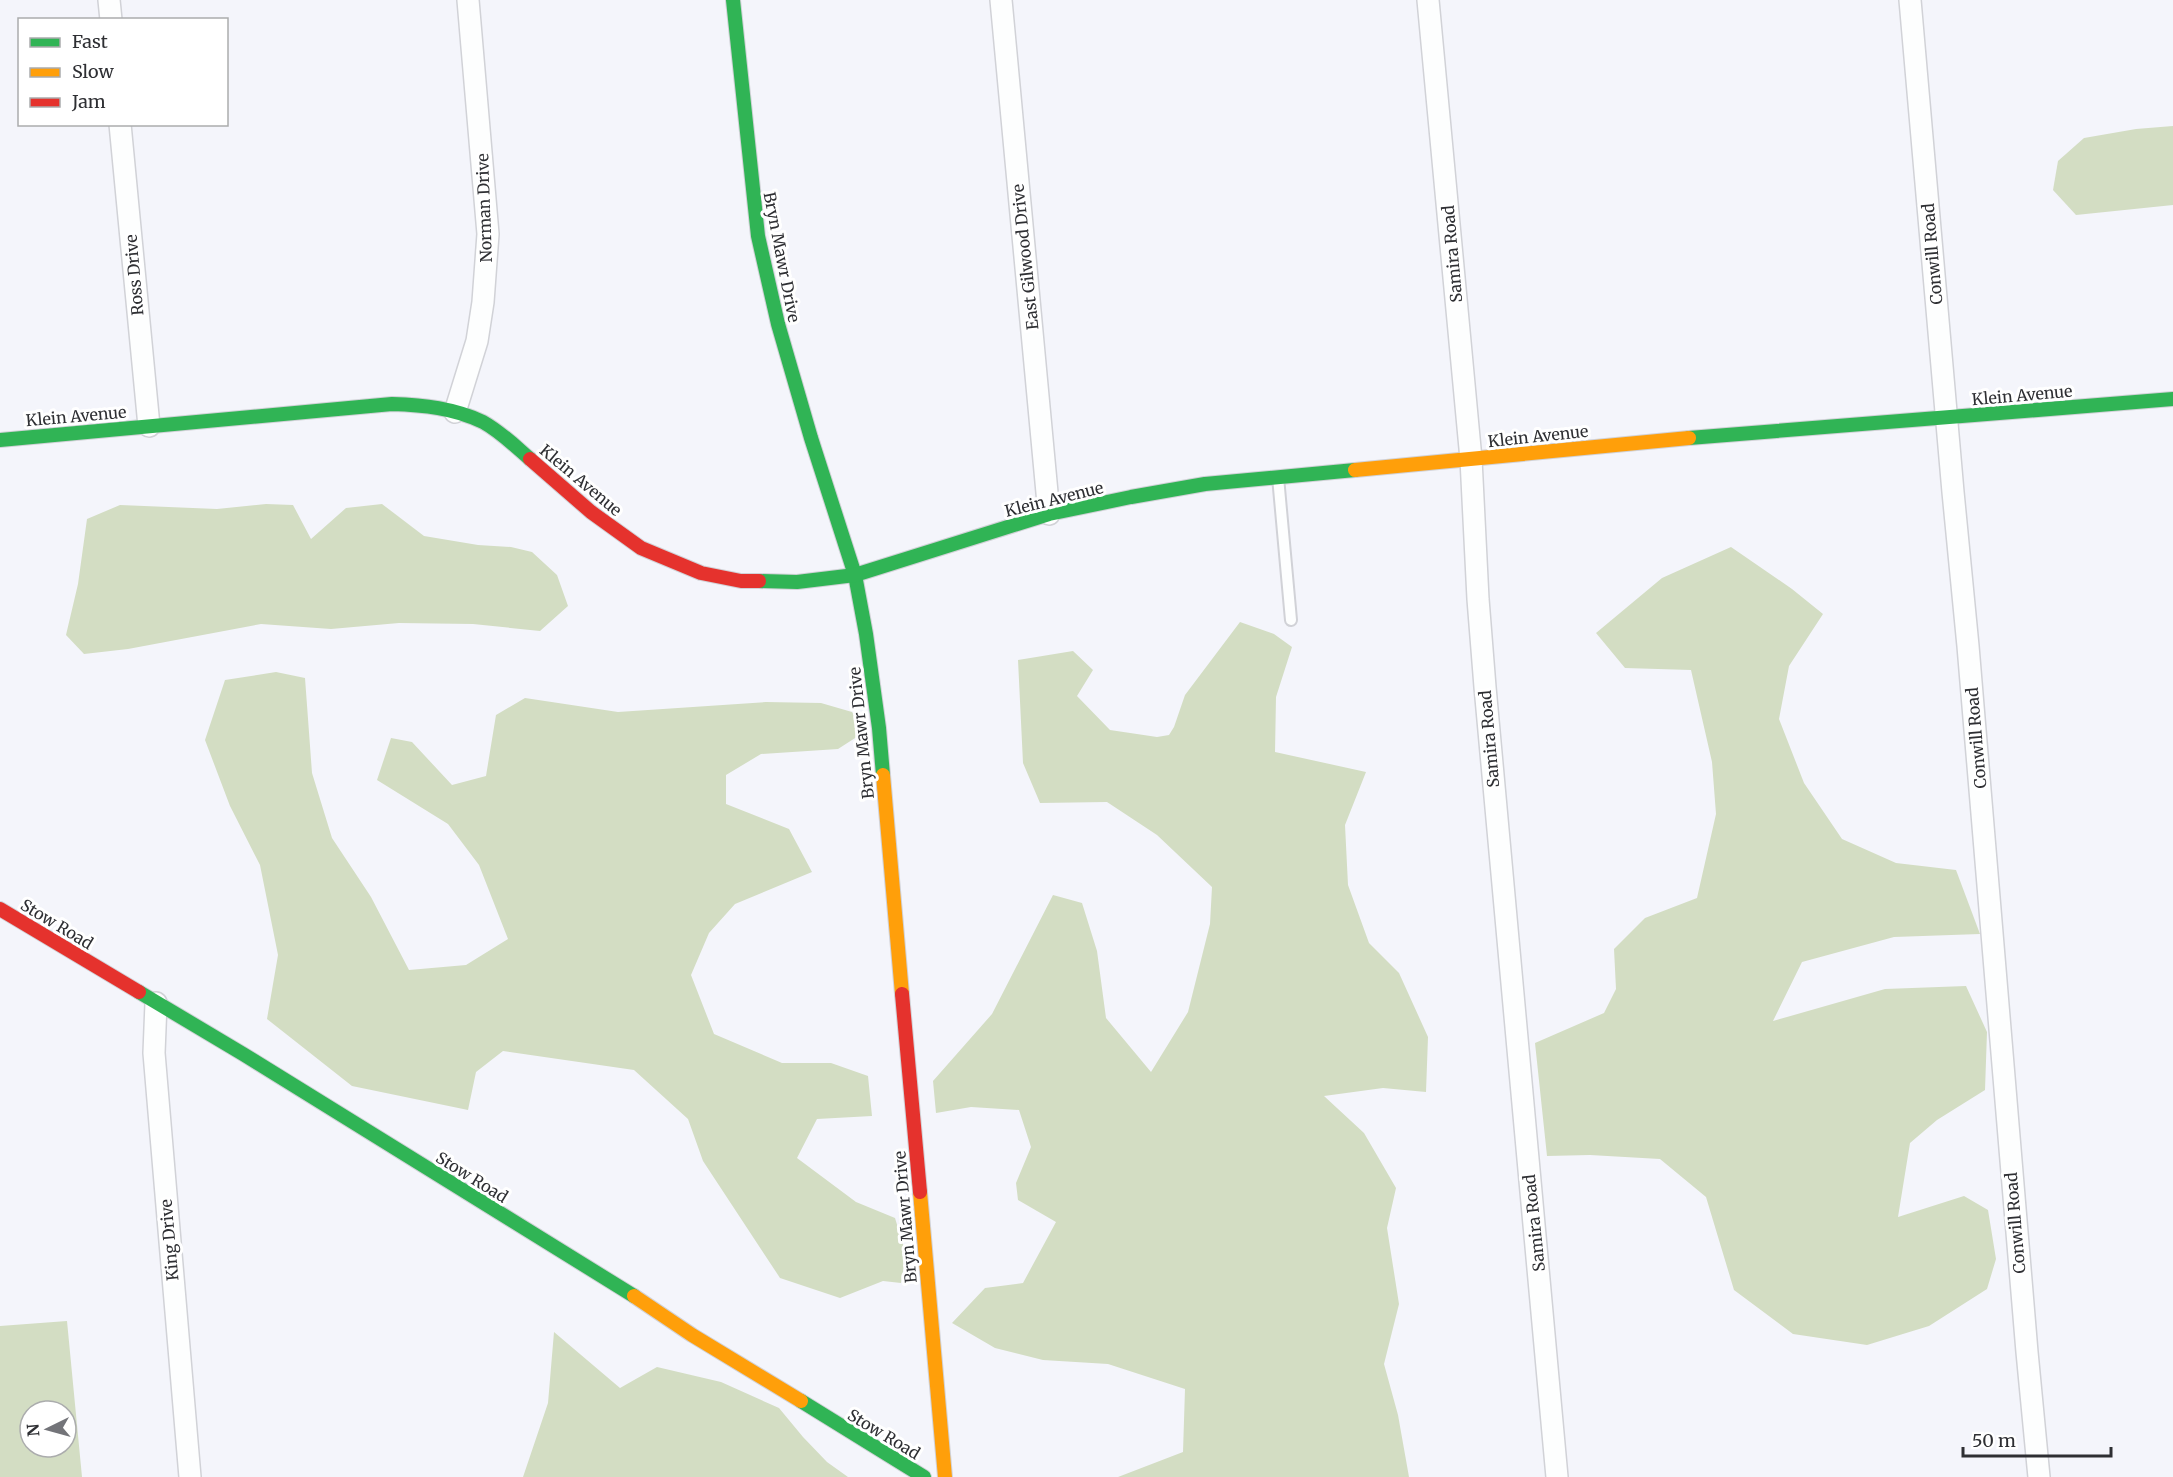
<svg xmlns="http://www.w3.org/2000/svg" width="2173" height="1477" font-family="Merriweather,serif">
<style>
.forest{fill:#d3ddc3;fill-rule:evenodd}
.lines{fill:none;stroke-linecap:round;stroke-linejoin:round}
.lane-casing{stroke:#d1d2d7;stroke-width:14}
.street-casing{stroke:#d1d2d7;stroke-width:24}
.fast-casing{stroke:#d1d2d7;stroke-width:16}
.slow-casing{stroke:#d1d2d7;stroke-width:16}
.jam-casing{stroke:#d1d2d7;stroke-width:16}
.lane{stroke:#fdfefe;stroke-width:10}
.street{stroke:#fdfefe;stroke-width:21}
.fast{stroke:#30b455;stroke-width:14}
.slow{stroke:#ff9f0a;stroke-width:14}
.jam{stroke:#e5322d;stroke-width:14}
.labels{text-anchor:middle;stroke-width:6;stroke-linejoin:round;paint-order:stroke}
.street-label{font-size:16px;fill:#2e2f33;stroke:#fff}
</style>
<rect width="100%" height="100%" fill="#f4f5fb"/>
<g class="forest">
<path d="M 2173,126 L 2173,205 L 2076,215 L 2053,190 L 2058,161 L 2084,138 L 2136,129 Z"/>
<path d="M 266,504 L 293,505 L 311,539 L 346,508 L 382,504 L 424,536 L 478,545 L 511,547 L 532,552 L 557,575 L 568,606 L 540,631 L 473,624 L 399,623 L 331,629 L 261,624 L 128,649 L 84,654 L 66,635 L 78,584 L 87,519 L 120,505 L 217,509 Z"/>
<path d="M 1731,547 L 1792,589 L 1823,614 L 1789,666 L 1779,719 L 1804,783 L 1842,839 L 1896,863 L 1956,870 L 1980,934 L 1894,937 L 1802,962 L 1773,1021 L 1885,989 L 1966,986 L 1987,1032 L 1985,1090 L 1937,1120 L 1910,1143 L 1898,1217 L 1964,1196 L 1988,1210 L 1996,1259 L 1987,1289 L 1929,1326 L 1867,1345 L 1793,1334 L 1734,1290 L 1706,1197 L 1660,1159 L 1590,1155 L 1547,1156 L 1535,1043 L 1604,1013 L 1616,989 L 1614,949 L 1645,918 L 1697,898 L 1716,814 L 1712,762 L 1691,670 L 1625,668 L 1596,633 L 1662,578 Z"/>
<path d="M 1240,622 L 1274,634 L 1292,647 L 1276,697 L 1275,752 L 1366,772 L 1345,825 L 1348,885 L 1369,943 L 1399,973 L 1428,1037 L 1426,1092 L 1383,1088 L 1324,1096 L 1364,1133 L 1396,1188 L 1387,1228 L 1399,1304 L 1384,1364 L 1398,1415 L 1409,1477 L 1118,1477 L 1183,1452 L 1185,1389 L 1108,1364 L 1043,1360 L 995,1348 L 952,1323 L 985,1288 L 1023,1283 L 1056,1222 L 1018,1200 L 1016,1183 L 1031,1147 L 1019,1110 L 971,1107 L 936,1113 L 933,1081 L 992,1014 L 1053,895 L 1082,903 L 1097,951 L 1106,1018 L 1151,1072 L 1188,1012 L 1210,924 L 1212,887 L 1157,835 L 1107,802 L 1040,803 L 1023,763 L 1018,660 L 1073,651 L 1093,670 L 1077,696 L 1110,730 L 1157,737 L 1169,735 L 1174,727 L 1185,695 Z"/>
<path d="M 276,672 L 305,678 L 312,773 L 332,838 L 371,897 L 409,970 L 466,965 L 508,939 L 479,865 L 448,824 L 377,780 L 391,738 L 412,742 L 452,785 L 486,776 L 496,715 L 525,698 L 618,712 L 766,702 L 821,703 L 852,712 L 866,731 L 838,749 L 761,754 L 726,775 L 726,804 L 789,829 L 812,872 L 735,904 L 709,933 L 691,975 L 714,1034 L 782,1063 L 831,1063 L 868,1076 L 872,1116 L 817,1119 L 797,1158 L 856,1202 L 895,1218 L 906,1254 L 901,1283 L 883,1281 L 840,1298 L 780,1278 L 703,1161 L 688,1119 L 634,1070 L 503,1051 L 476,1072 L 468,1110 L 352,1086 L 267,1019 L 278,955 L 260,865 L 230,806 L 205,740 L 225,680 Z"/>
<path d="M 67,1321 L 82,1477 L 0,1477 L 0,1326 ZM 30,1411 L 66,1411 L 66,1447 L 30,1447 Z"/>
<path d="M 554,1332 L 620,1388 L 657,1367 L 721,1382 L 779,1408 L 803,1437 L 827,1462 L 848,1477 L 523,1477 L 548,1403 Z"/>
</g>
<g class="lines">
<g class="lane-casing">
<path id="lane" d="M 1278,477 L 1291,620"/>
</g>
<g class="street-casing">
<g id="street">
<path d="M 109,0 L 111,20"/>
<path d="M 1001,0 L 1049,514"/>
<path d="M 1428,0 L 1471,459 L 1478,599 L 1485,687 L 1557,1477"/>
<path d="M 1910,0 L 1953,492 L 1968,646 L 2027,1352 L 2039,1477"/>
<path d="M 120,124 L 149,426"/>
<path d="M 455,412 L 477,341 L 483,302 L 488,234 L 468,0"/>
<path d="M 156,1003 L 154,1053 L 190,1477"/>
</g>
</g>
<g class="fast-casing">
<g id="fast">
<path d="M 733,0 L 758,236 L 778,324 L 811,438 L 855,575 L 866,634 L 879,728 L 883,775"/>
<path d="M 1689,438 L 2173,399"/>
<path d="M 0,440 L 392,404 C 423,405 454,408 483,422 C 501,432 515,446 530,459"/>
<path d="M 759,581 L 797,582 L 855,575 L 1049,514 L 1131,497 L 1205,484 L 1355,470"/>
<path d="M 139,992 L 243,1054 L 634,1296"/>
<path d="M 801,1401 L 924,1477"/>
</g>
</g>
<g class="slow-casing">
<g id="slow">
<path d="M 1355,470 L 1689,438"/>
<path d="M 883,775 L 902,994"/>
<path d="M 920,1192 L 945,1477"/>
<path d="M 634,1296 L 692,1335 L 801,1401"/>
</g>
</g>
<g class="jam-casing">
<g id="jam">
<path d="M 530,459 L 591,512 L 641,548 L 701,573 L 741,581 L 759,581"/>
<path d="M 0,909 L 139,992"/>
<path d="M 902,994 L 920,1192"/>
</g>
</g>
<use href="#lane" class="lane"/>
<use href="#street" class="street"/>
<use href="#fast" class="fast"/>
<use href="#slow" class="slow"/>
<use href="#jam" class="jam"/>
</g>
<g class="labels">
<g class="street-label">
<text transform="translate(484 208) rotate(-92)" y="6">Norman Drive</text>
<text transform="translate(1452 254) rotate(-95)" y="6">Samira Road</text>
<text transform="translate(1932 254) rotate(-95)" y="6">Conwill Road</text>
<text transform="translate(782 257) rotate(79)" y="6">Bryn Mawr Drive</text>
<text transform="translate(1025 257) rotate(-96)" y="6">East Gilwood Drive</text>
<text transform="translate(134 275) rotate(-95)" y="6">Ross Drive</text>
<text transform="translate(2022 395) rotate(-5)" y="6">Klein Avenue</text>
<text transform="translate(76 416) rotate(-5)" y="6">Klein Avenue</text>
<text transform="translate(1538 436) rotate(-6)" y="6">Klein Avenue</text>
<text transform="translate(581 480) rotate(40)" y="6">Klein Avenue</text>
<text transform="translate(1054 499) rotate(-14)" y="6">Klein Avenue</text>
<text transform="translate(861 733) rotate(-96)" y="6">Bryn Mawr Drive</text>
<text transform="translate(1976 738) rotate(-95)" y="6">Conwill Road</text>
<text transform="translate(1489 739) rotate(-95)" y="6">Samira Road</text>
<text transform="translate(57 924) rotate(31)" y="6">Stow Road</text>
<text transform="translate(472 1177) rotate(32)" y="6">Stow Road</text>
<text transform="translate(905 1217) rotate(-95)" y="6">Bryn Mawr Drive</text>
<text transform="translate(1534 1223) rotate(-96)" y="6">Samira Road</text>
<text transform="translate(2015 1223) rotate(-95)" y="6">Conwill Road</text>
<text transform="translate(169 1240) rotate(-95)" y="6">King Drive</text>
<text transform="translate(884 1434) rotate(31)" y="6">Stow Road</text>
</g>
</g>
<rect x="18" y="18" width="210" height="108" fill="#ffffff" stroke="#abacad" stroke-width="1.5"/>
<rect x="30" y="38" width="30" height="9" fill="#30b455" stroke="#abacad" stroke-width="1.5"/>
<text x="72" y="48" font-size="18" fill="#2e2f33">Fast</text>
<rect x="30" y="68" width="30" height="9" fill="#ff9f0a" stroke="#abacad" stroke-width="1.5"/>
<text x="72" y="78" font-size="18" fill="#2e2f33">Slow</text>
<rect x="30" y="98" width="30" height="9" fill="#e5322d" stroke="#abacad" stroke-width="1.5"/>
<text x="72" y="108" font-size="18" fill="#2e2f33">Jam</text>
<g transform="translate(48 1429) rotate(265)"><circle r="28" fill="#ffffff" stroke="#abacad" stroke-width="1.5"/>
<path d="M0-4.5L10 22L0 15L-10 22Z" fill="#737479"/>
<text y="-9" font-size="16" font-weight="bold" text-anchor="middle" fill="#2e2f33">N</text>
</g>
<path d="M1963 1447v9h148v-9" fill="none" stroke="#2e2f33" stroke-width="3"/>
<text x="1972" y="1447" font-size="18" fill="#2e2f33" stroke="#ffffff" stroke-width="4.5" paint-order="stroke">50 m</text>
</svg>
